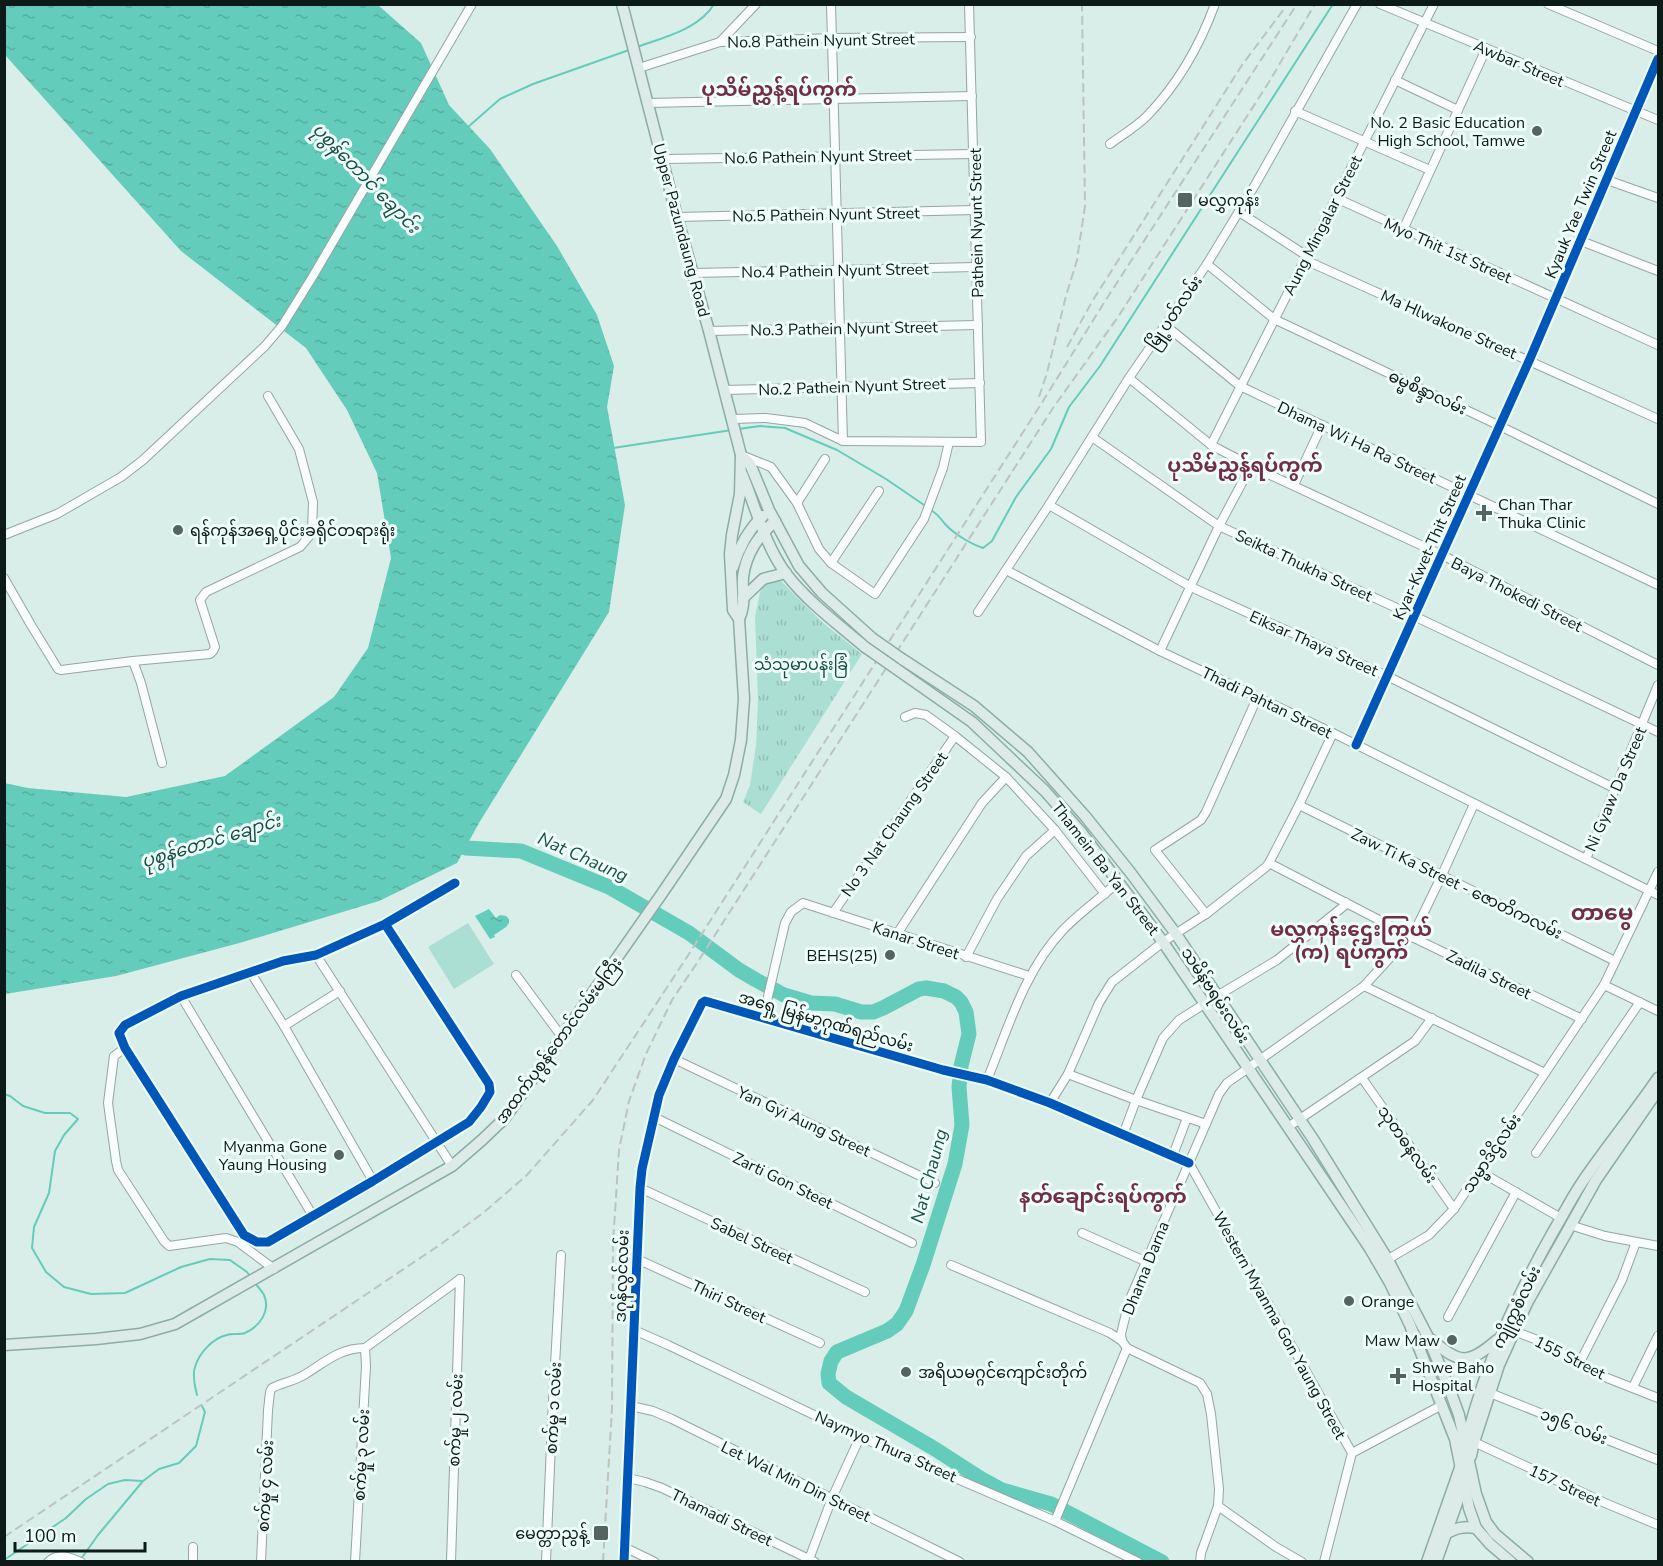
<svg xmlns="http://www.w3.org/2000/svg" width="1663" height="1566" font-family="'Nunito Sans','Noto Sans Myanmar',sans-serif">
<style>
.grass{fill:url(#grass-tufts)}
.pitch{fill:#acdfd4}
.water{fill:url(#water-ripples)}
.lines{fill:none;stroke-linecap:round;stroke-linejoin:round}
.stream{stroke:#64ccba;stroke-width:2}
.river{stroke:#64ccba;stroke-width:15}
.minor-casing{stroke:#96a5a2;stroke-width:10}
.major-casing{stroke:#8daca6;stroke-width:13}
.minor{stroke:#f9fcfc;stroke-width:8}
.major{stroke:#dcebe8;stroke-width:10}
.rail{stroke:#bdc3c1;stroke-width:2;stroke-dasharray:9 4.5;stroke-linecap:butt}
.major-bridge-casing{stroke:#8daca6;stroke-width:13;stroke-linecap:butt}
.major-bridge{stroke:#dcebe8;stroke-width:10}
.cycleway-casing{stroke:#effdfa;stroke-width:13}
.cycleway{stroke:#0057b8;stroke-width:9}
.poi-dot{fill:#546561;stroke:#effdfa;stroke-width:2}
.labels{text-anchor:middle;stroke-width:6;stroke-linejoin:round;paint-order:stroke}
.street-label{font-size:16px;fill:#0d1b18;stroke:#effdfa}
.poi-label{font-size:16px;fill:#0d1b18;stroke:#effdfa;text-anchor:start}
.park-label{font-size:16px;fill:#184f45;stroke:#effdfa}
.water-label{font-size:18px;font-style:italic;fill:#195046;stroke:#effdfa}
.quarter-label{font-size:20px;font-weight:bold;fill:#722e48;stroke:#effdfa}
.district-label{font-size:22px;font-weight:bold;fill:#722e48;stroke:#effdfa}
</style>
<defs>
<pattern id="grass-tufts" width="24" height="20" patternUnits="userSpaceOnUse" patternTransform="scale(1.5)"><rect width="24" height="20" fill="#acdfd4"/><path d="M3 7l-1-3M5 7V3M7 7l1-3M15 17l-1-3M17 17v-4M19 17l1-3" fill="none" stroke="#93bfb5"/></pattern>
<pattern id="water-ripples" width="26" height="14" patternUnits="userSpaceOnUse" patternTransform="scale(1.5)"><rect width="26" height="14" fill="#64ccba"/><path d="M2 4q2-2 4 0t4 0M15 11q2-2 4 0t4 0" fill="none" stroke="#56af9f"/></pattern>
</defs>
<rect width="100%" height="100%" fill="#d9eee9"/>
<path class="grass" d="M 772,581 L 781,581 L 822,622 L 862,654 L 761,814 L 743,802 L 750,785 L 756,745 L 758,701 L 755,617 L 760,592 L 763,585 Z"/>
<path class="pitch" d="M 468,923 L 494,964 L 454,989 L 428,947 Z"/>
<g class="water">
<path d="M 5,5 L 378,5 L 421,43 L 449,105 L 490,149 L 557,246 L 597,315 L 614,366 L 607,407 L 625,505 L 609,612 L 479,823 L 457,863 L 379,901 L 243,942 L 116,976 L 5,994 L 4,783 L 28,788 L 126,797 L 225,776 L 334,697 L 368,648 L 391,558 L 377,473 L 347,410 L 306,348 L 181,251 L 5,55 Z"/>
<path d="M 489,909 L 496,918 L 500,915 L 506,916 L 509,919 L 509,923 L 506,927 L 494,935 L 495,937 L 490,939 L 475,916 Z"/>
</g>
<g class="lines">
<g class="stream">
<path d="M 637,47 C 662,38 700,29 714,4"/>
<path d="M 468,127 L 500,99 L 533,84 L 629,50"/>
<path d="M 738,429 L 760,426 L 785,428 L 837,450 L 886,479 L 927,507"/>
<path d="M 613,448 L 732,430"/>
<path d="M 931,510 C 940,516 939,517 945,524 C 954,534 971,544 983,548 L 992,541 L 1016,497 L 1051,449 L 1069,407 L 1100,366 L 1333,4"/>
<path d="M 4,1094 L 10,1096 L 23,1106 L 45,1113 L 70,1113 L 78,1119 L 64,1135 L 55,1151 L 49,1193 L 34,1227 L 32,1248 L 46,1272 L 64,1287 L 91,1294 L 125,1293 L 181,1267 L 210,1259 L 230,1260 L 247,1272 L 250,1276"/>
<path d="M 197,1395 C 195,1387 192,1375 195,1367 C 199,1353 213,1338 227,1335 C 233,1333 240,1335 245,1333 C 260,1326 271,1311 264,1295 C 262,1291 258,1287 255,1283"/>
<path d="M 81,1559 L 98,1535 L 143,1481 L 159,1469 L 179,1463 L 196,1446 L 205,1412 L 202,1406"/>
<path d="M 4,1560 L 66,1518 L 86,1499 L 108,1484 L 125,1480 L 143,1481"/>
</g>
<path class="river" d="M 447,843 L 466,848 L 521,851 L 609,887 L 689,933 L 739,970 L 756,980 L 784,995 L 811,1003 L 835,1004 L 861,1012 L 873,1012 L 883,1008 L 919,989 L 926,988 L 944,991 L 956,997 L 961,1002 L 966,1012 L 969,1034 L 961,1066 L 959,1087 L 962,1125 L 955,1164 L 923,1265 L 906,1311 L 897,1324 L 887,1331 L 837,1352 L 831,1361 L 828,1374 L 829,1383 L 846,1397 L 935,1449 L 980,1478 L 1002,1490 L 1051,1504 L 1162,1562"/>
<g class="minor-casing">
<g id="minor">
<path d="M 831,4 L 843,441"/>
<path d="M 1380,4 L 1658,120"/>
<path d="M 1548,4 L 1658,51"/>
<path d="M 720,42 L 756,4"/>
<path d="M 639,68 L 720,42 L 833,38 L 971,37"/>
<path d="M 1395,80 L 1458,110"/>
<path d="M 648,103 L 972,96"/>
<path d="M 1295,111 L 1430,170"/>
<path d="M 1110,144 C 1122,135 1136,127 1147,116 C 1177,85 1200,45 1215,4"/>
<path d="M 663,159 L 974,154"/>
<path d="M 1607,180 L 1658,198"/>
<path d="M 1336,198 L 1658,345"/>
<path d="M 1239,212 L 1307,256"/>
<path d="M 677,217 L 975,210"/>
<path d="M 1403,230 L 1486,49"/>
<path d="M 1581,241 L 1658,271"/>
<path d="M 1305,260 L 1658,419"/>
<path d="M 1207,264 L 1274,319 L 1500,426 L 1658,504"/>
<path d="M 693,273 L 977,267"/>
<path d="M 1165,325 L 1240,386 L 1658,585"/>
<path d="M 709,331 L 978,325"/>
<path d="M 1129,378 L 1211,445 L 1251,466 L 1442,555 L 1658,665"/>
<path d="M 724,390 L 980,383"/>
<path d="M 732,419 L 766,418 L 805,423 L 843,441 L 981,442 L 969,4"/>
<path d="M 1092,437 L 1219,526 L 1414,616 L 1658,732"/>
<path d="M 1211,445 L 1434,4"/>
<path d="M 746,457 L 771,467 L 797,503 L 819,549 L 831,563 L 875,594 L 924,519 L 943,468 L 949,442"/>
<path d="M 1294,485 L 1322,425"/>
<path d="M 797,503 L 825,459"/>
<path d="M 1049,505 L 1191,587 L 1387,676 L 1616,789"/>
<path d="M 4,535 L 57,514 L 121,477 L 143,460 L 265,346 L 282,326 L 313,276 L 472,4"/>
<path d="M 831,563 L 879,491"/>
<path d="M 1006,570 L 1160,651 L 1333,733 L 1658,895"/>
<path d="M 4,578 L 31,625 L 58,669 L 61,670 L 133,661 L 210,654 L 213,651 L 215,647 L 200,600 L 206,592 L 300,547 L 312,533 L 313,502 L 299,449 L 268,396"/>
<path d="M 978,612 L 1049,505 L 1129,378 L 1207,264 L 1255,185 L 1357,4"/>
<path d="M 1160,651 L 1219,526 L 1251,466"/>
<path d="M 133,661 L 141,683 L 162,763"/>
<path d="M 905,717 L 915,713 L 926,715 L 955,736 L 1006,777 L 1055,830 L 1105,894"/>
<path d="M 1356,745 L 1529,361 L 1658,59"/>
<path d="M 1299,805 L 1615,961"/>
<path d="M 1586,859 L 1658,685"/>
<path d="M 1269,863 L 1412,937 L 1582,1019"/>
<path d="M 833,913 L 955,736"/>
<path d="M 1206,914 L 1155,850 L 1201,820 L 1206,812 L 1257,698"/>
<path d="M 385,924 L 489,1084 L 490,1092 L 481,1107 L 469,1122 L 373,1181 L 268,1242 L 257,1242 L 244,1235 L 125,1048 L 119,1033 L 125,1025 L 181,996 L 283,961 L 316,955 L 385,924 L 455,883"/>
<path d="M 897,934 L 982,803 L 1006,777"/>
<path d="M 316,955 L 452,1166"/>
<path d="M 966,957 L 997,899 L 1026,856 L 1055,830"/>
<path d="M 251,973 L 284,1026 L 373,1181"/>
<path d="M 516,975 L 562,1037"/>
<path d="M 1604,985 L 1658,1011"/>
<path d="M 1364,986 L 1545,1073"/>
<path d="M 181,996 L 313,1216"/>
<path d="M 763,1018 L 785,923 L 791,912 L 803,903 L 1029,976"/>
<path d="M 284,1026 L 340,991"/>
<path d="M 125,1048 L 114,1056 L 108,1103 L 116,1161 L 118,1170 L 164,1241 L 169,1246 L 226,1238 L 238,1242 L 274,1269"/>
<path d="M 674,1059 L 935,1183"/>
<path d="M 1068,1074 L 1136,1100 L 1206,1124"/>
<path d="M 1362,1078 L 1454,1209"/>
<path d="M 987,1080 C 1008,1029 1024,971 1063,930 C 1080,912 1101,898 1119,881"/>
<path d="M 1050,1103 L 1068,1074 L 1099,1003 L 1112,982 L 1163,942 L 1206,914 L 1266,867 L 1269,863 L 1299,805 L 1333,733"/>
<path d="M 654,1117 L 912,1243"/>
<path d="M 1288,1127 L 1415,1041 L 1432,1018"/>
<path d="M 1123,1135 L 1136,1100 L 1163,1038 L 1179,1020 L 1217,996 L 1277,960 L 1344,906 L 1345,902"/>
<path d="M 1536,1153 L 1640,1002"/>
<path d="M 1173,1155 L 1187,1118"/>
<path d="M 1189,1163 L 1352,1453 L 1324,1562"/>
<path d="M 1479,1171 L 1561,1218"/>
<path d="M 640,1188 L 865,1292"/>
<path d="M 1570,1225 L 1605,1236 L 1658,1246"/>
<path d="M 1082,1233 L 1147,1262"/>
<path d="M 637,1259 L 820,1343"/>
<path d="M 1385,1261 L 1429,1235 L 1454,1209 L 1604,985 L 1658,872"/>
<path d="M 951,1265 L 1110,1333 L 1122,1341 L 1127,1348 L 1200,1383 L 1207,1394 L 1211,1414 L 1219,1489 L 1218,1506 L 1201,1553 L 1200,1562"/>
<path d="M 1448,1317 L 1516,1192"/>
<path d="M 634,1330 L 668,1345 L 860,1437 L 1055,1521 L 1138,1562"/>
<path d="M 1514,1331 L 1545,1343 L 1592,1372 L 1658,1398"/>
<path d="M 1122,1341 L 1121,1334 L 1129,1301 L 1219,1094 L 1227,1083 L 1364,986 L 1407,939 L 1412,937 L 1442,875 L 1474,804"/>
<path d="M 1579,1364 L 1622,1280 L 1636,1242"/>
<path d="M 1633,1387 L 1658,1336"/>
<path d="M 1490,1393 L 1658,1460"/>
<path d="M 631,1406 L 653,1411 L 672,1419 L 960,1562"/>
<path d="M 1474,1442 L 1605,1503 L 1658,1525"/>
<path d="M 1352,1453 L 1442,1405"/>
<path d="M 628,1478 L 645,1482 L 662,1488 L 815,1562"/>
<path d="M 1218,1506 L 1276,1547 L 1302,1562"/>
<path d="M 1055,1521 L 1127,1348"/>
<path d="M 624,1547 L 655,1562"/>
<path d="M 48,1562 C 58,1552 69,1557 81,1562"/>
<path d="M 193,1562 L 193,1547"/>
<path d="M 261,1562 L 268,1410 L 270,1392 L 272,1388 C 282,1383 294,1381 304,1375 C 324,1363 339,1348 365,1348 L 460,1279"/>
<path d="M 355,1562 L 366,1366 L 365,1348"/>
<path d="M 451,1562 L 460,1279"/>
<path d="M 546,1562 L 552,1420 L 561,1255"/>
<path d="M 624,1562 L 640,1188 L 642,1169 L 659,1095 L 674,1059 L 702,1003 L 705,1001 L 943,1070 L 987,1080 L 1050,1103 L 1189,1163"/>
<path d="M 808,1562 L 832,1498 L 860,1437"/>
</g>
</g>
<g class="major-casing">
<g id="major">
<path d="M 622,4 L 677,217 L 709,331 L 741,455 L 740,494 L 732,535 L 730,554 L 733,610 L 739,619"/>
<path d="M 741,455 L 750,464 L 769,510 L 799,566 L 822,593 L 872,638"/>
<path d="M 742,474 C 756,508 765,546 787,575 C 809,603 838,624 865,647"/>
<path d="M 733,567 C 739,547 748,530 763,516"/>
<path d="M 743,598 L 763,579 L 786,573"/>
<path d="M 902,659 L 974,706 L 1028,752 L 1085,816 L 1130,872 L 1176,934 L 1313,1139 L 1388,1260 L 1428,1337 L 1451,1393 L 1459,1415 L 1476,1494 L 1486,1522 L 1495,1534 L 1528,1562"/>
<path d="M 895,668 L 972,722 L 1045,791 L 1081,832 L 1163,942 L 1369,1247 L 1390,1283 L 1410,1325 L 1455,1439 L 1469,1508 L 1476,1528 L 1490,1544 L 1511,1562"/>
<path d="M 1432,1340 C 1460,1365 1469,1364 1497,1340"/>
<path d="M 4,1345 L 96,1339 L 140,1334 L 175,1324 L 452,1166 L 482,1140 L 505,1118 L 663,892 L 726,799 L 734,775 L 741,740 L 744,699 L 739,619 C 746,605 742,592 743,577 C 746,553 758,537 775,521"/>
<path d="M 1467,1438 C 1486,1363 1515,1299 1553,1232 C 1563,1215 1572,1197 1583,1181 C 1607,1146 1634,1113 1658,1078"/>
<path d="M 1471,1456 L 1474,1442 L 1499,1365 L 1527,1303 L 1596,1180 L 1658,1090"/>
<path d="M 1445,1534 C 1456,1528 1463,1526 1476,1528"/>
<path d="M 1427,1562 L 1460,1468"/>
<path d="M 1436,1562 L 1464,1483"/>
</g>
</g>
<use href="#minor" class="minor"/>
<use href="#major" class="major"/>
<g class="rail">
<path d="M 1067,347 L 1093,300 L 1242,65 L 1284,9"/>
<path d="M 1039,397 L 1047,373 L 1066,296 L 1077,260 L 1085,206 L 1082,4"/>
<path d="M 4,1537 L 310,1332 L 441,1244 L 483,1213 L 526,1176 L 593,1100 L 687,957 L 1043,401 L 1102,306 L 1297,4"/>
<path d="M 603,1562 L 612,1408 L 613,1243 L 619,1150 L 629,1101 L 646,1054 L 672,1000 L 697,963 L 1053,408 L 1118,317 L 1269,82 L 1315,4"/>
</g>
<g class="major-bridge-casing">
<g id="major-bridge">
<path d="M 872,638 L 902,659"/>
<path d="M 865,647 L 895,668"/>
</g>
</g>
<use href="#major-bridge" class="major-bridge"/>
<g class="cycleway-casing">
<g id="cycleway">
<path d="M 1356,745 L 1529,361 L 1658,59"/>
<path d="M 385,924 L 489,1084 L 490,1092 L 481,1107 L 469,1122 L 373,1181 L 268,1242 L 257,1242 L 244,1235 L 125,1048 L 119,1033 L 125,1025 L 181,996 L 283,961 L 316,955 L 385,924 L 455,883"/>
<path d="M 624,1562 L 640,1188 L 642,1169 L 659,1095 L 674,1059 L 702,1003 L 705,1001 L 943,1070 L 987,1080 L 1050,1103 L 1189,1163"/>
</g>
</g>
<use href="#cycleway" class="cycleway"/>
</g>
<g class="poi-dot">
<circle cx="1537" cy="131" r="6"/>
<rect x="1177" y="192" width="16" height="16" rx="3"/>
<path d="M1481 504h6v6h6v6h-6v6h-6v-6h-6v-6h6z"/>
<circle cx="178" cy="530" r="6"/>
<circle cx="890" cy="955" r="6"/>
<circle cx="339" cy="1155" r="6"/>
<circle cx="1349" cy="1301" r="6"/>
<circle cx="1452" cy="1340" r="6"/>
<circle cx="906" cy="1372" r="6"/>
<path d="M1395 1367h6v6h6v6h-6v6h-6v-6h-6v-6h6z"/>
<rect x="593" y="1525" width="16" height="16" rx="3"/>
</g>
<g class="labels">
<g class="street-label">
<text transform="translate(821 40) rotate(-1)" y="6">No.8 Pathein Nyunt Street</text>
<text transform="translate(1519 63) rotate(23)" y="6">Awbar Street</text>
<text transform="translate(818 156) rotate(-1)" y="6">No.6 Pathein Nyunt Street</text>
<text transform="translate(1580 204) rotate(-67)" y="6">Kyauk Yae Twin Street</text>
<text transform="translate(826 214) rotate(-1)" y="6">No.5 Pathein Nyunt Street</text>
<text transform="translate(976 223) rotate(-91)" y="6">Pathein Nyunt Street</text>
<text transform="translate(1322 225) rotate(-63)" y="6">Aung Mingalar Street</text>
<text transform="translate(682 230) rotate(75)" y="6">Upper Pazundaung Road</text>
<text transform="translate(1448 250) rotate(24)" y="6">Myo Thit 1st Street</text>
<text transform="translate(835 270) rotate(-1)" y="6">No.4 Pathein Nyunt Street</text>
<text transform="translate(1174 312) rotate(-56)" y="6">မြို့ပတ်လမ်း</text>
<text transform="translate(1449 324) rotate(24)" y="6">Ma Hlwakone Street</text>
<text transform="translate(844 328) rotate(-1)" y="6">No.3 Pathein Nyunt Street</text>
<text transform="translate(852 386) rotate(-2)" y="6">No.2 Pathein Nyunt Street</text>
<text transform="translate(1428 392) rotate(25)" y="6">ဓမ္မစိန္ဒာလမ်း</text>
<text transform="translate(1357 442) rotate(25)" y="6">Dhama Wi Ha Ra Street</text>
<text transform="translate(1429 547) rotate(-66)" y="6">Kyar-Kwet-Thit Street</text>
<text transform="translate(1304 565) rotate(25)" y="6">Seikta Thukha Street</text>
<text transform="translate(1517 594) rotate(27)" y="6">Baya Thokedi Street</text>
<text transform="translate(1314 643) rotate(24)" y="6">Eiksar Thaya Street</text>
<text transform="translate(1267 702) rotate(26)" y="6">Thadi Pahtan Street</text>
<text transform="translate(1615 789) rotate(-67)" y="6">Ni Gyaw Da Street</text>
<text transform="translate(894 824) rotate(-55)" y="6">No 3 Nat Chaung Street</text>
<text transform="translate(1106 868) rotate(52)" y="6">Thamein Ba Yan Street</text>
<text transform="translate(1457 883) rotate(26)" y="6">Zaw Ti Ka Street - ဇောတိကလမ်း</text>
<text transform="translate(916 940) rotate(18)" y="6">Kanar Street</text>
<text transform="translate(1489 974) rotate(26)" y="6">Zadila Street</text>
<text transform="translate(1216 995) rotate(57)" y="6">သမိန်ဗရမ်းလမ်း</text>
<text transform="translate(826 1021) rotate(16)" y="6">အရှေ့ မြန်မာ့ဂုဏ်ရည်လမ်း</text>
<text transform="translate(558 1040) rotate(-54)" y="6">အထက်ပုစွန်တောင်လမ်းမကြီး</text>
<text transform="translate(804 1121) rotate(25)" y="6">Yan Gyi Aung Street</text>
<text transform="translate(1408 1144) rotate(55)" y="6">သုတဓနလမ်း</text>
<text transform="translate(1491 1153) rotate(-56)" y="6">သမ္မာဒိဌိလမ်း</text>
<text transform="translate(783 1180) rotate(26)" y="6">Zarti Gon Steet</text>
<text transform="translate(752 1240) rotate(25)" y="6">Sabel Street</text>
<text transform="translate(1145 1268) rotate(-68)" y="6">Dhama Darna</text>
<text transform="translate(621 1276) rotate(-88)" y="6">ဒဂုန်လွင်လမ်း</text>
<text transform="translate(729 1301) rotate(25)" y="6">Thiri Street</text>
<text transform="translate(1516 1307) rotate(-64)" y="6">ကျိုက္ကစံလမ်း</text>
<text transform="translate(1280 1325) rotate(61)" y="6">Western Myanma Gon Yaung Street</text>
<text transform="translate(1570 1357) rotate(27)" y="6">155 Street</text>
<text transform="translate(553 1408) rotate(-87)" y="6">စက်မှု ၁ လမ်း</text>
<text transform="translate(455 1420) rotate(-88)" y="6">စက်မှု ၂ လမ်း</text>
<text transform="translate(1574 1426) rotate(22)" y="6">၁၅၆ လမ်း</text>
<text transform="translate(886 1446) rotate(24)" y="6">Naymyo Thura Street</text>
<text transform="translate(361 1455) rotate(-87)" y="6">စက်မှု ၃ လမ်း</text>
<text transform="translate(796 1481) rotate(26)" y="6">Let Wal Min Din Street</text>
<text transform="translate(1565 1485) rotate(25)" y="6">157 Street</text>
<text transform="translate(265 1486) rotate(-87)" y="6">စက်မှု ၄ လမ်း</text>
<text transform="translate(722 1517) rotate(26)" y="6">Thamadi Street</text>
</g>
<g class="poi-label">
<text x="1525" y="128" text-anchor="end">No. 2 Basic Education<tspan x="1525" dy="18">High School, Tamwe</tspan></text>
<text x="1198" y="206">မလွှကုန်း</text>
<text x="1498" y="510">Chan Thar<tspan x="1498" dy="18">Thuka Clinic</tspan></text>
<text x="190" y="536">ရန်ကုန်အရှေ့ပိုင်းခရိုင်တရားရုံး</text>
<text x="878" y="961" text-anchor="end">BEHS(25)</text>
<text x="327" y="1152" text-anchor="end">Myanma Gone<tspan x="327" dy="18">Yaung Housing</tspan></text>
<text x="1361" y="1307">Orange</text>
<text x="1440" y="1346" text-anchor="end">Maw Maw</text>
<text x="1412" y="1373">Shwe Baho<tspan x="1412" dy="18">Hospital</tspan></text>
<text x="918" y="1378">အရိယမဂ္ဂင်ကျောင်းတိုက်</text>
<text x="588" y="1539" text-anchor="end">မေတ္တာညွန့်</text>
</g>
<g class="park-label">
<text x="801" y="670">သံသုမာပန်းခြံ</text>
</g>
<g class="water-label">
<text transform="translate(366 178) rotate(46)" y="6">ပုစွန်တောင် ချောင်း</text>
<text transform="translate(211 841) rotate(-17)" y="6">ပုစွန်တောင် ချောင်း</text>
<text transform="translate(583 857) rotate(24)" y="6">Nat Chaung</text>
<text transform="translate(929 1176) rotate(-75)" y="6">Nat Chaung</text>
</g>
<g class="quarter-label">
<text x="779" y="96">ပုသိမ်ညွှန့်ရပ်ကွက်</text>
<text x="1245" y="472">ပုသိမ်ညွှန့်ရပ်ကွက်</text>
<text x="1351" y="936">မလွှကုန်းဌေးကြွယ်<tspan x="1351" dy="23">(က) ရပ်ကွက်</tspan></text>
<text x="1103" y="1203">နတ်ချောင်းရပ်ကွက်</text>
</g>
<g class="district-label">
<text x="1602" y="920">တာမွေ</text>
</g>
</g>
<rect width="1663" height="1566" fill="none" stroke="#0d1b18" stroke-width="12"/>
<path d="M15 1542v9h130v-9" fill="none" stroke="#0d1b18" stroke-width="3"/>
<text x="24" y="1542" font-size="18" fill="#0d1b18" stroke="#effdfa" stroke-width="4.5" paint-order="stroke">100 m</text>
</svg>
